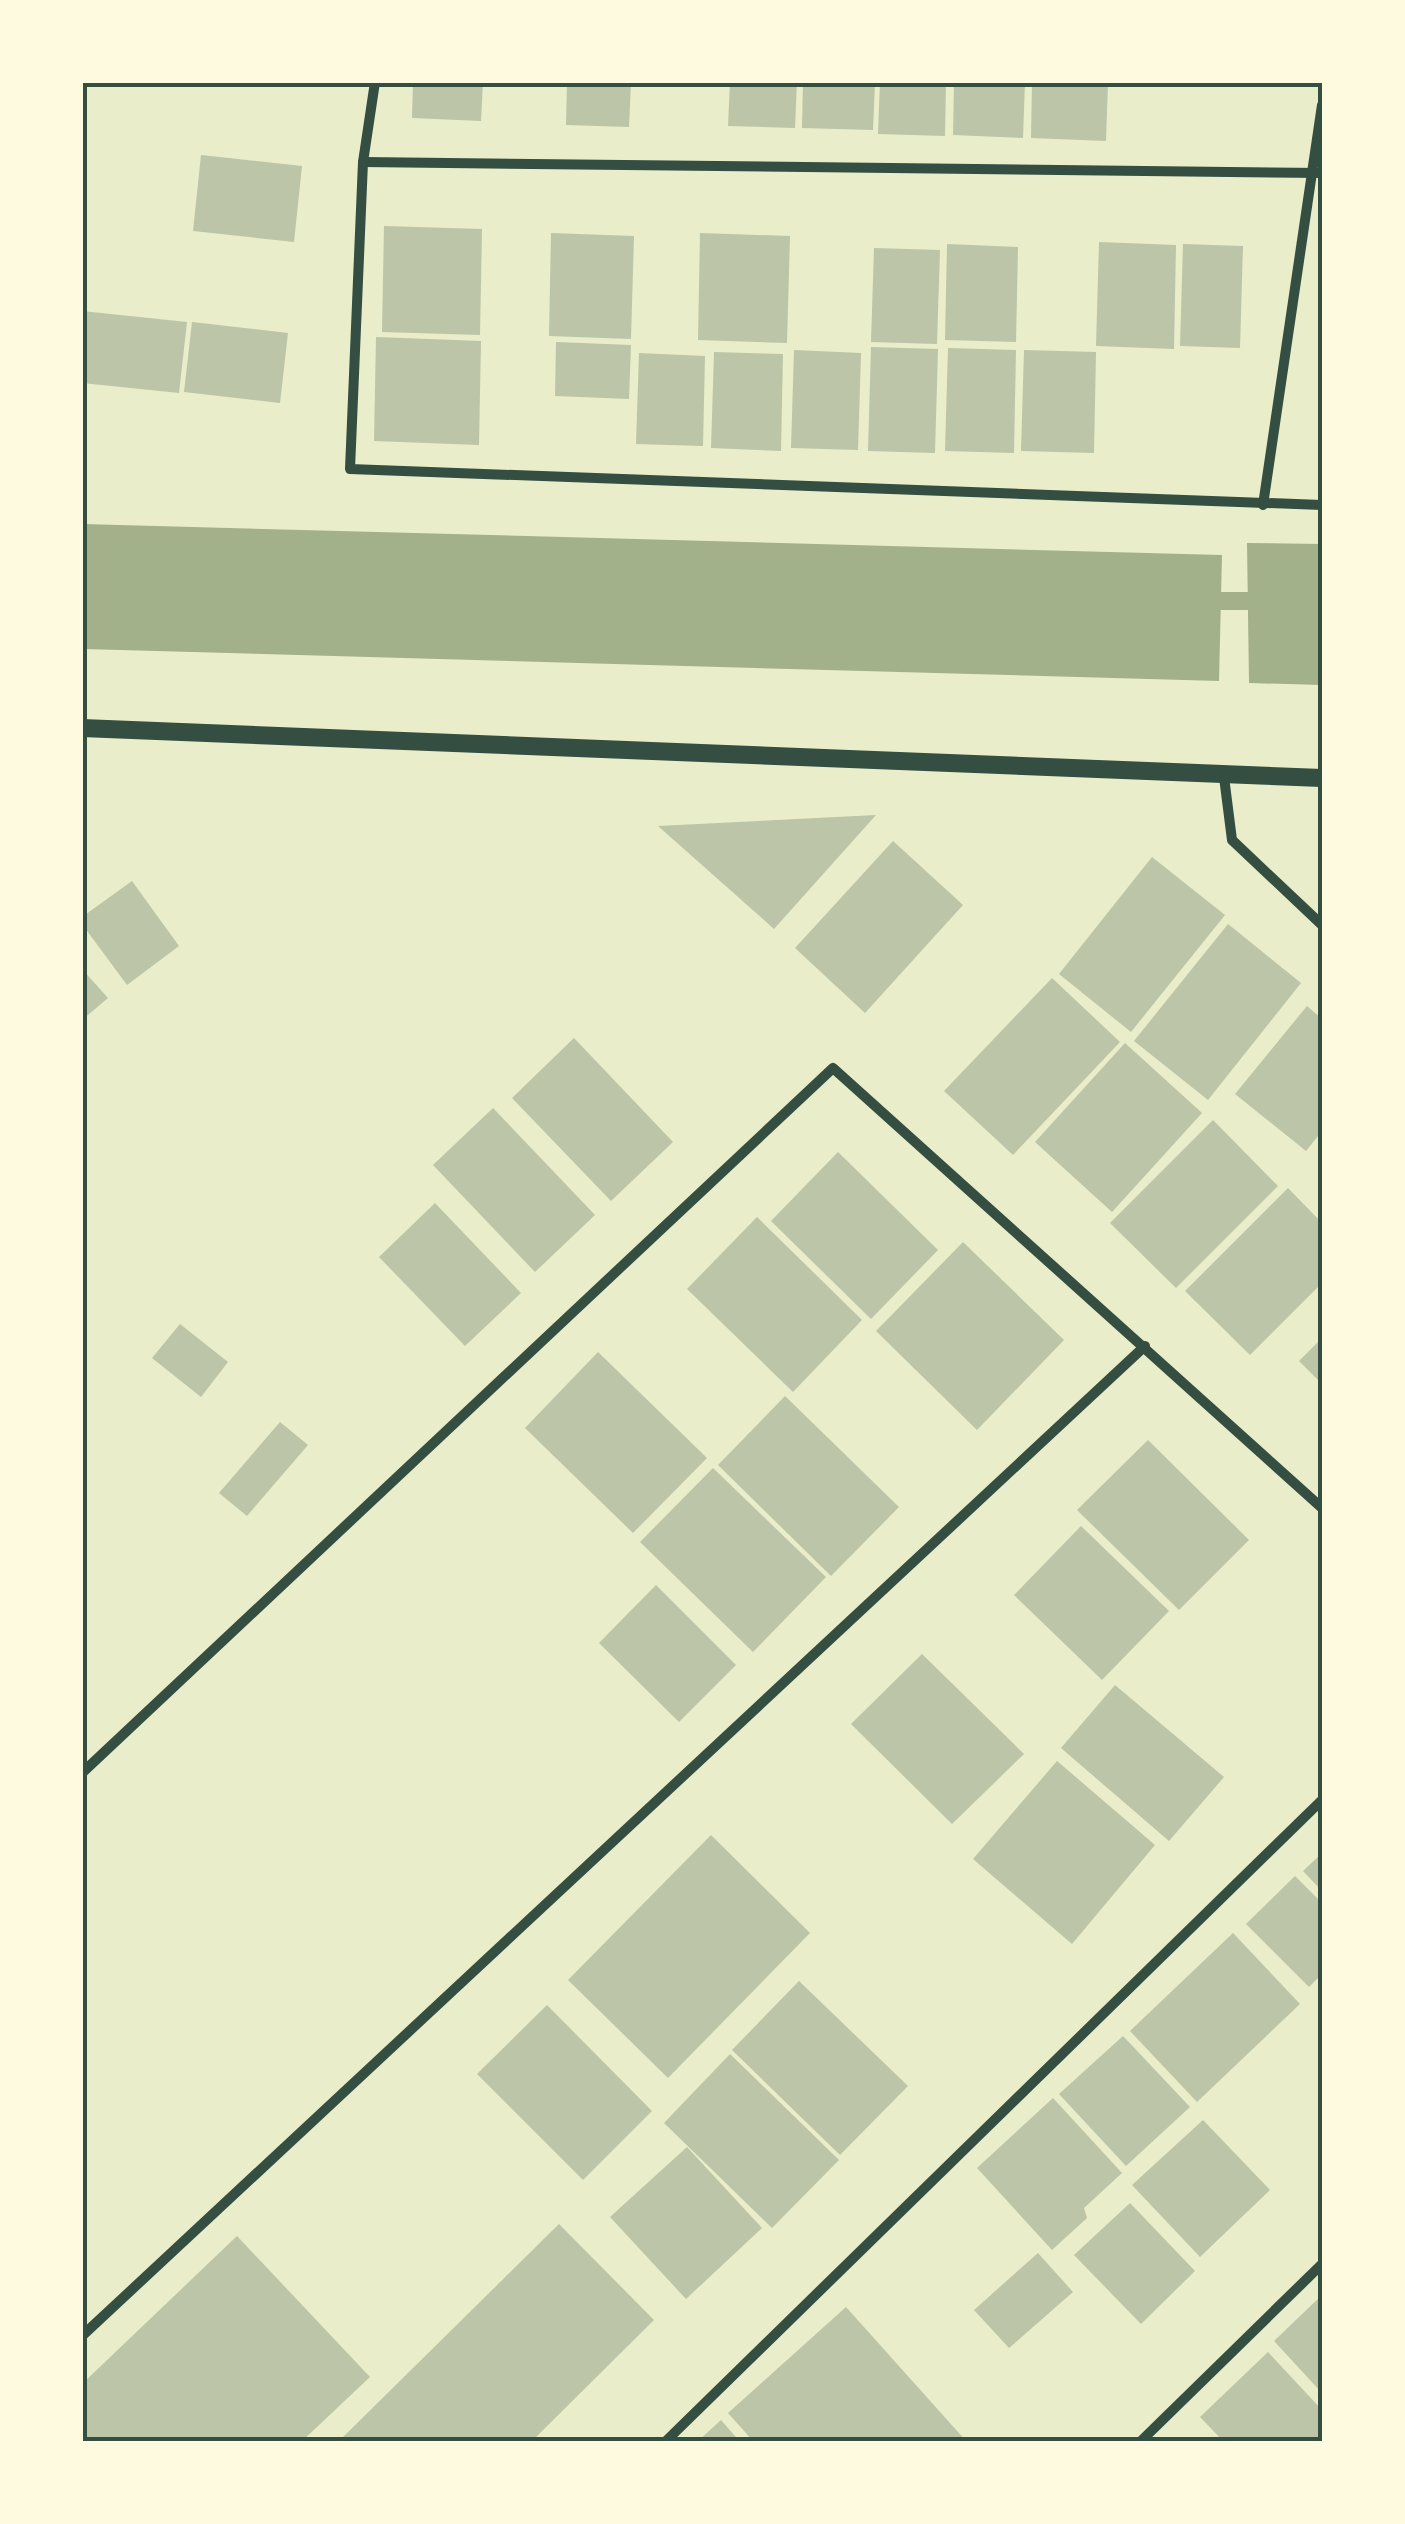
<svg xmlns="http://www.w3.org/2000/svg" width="1405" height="2524" font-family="'Crimson Pro',serif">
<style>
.water{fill:#a3b18a}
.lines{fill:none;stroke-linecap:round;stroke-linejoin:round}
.stream{stroke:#a3b18a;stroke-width:18}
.building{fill:#bcc5a7}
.minor{stroke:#344e41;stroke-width:10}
.tertiary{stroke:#344e41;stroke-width:18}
.neatline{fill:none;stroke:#344e41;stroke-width:4}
</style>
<rect width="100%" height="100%" fill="#e9edc9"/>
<g class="water">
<path d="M 83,524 L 1222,555 L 1219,681 L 83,649 Z"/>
<path d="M 1247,543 L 1322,544 L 1322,685 L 1249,683 Z"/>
</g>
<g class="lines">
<path class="stream" d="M 1198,601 L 1272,601"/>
</g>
<g class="building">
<path d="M 413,82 L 483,82 L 481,121 L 412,118 Z"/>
<path d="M 567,82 L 631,82 L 629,127 L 566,125 Z"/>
<path d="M 730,82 L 797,82 L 795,128 L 728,126 Z"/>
<path d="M 803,82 L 875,82 L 873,130 L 802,128 Z"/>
<path d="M 880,82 L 946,82 L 945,136 L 878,134 Z"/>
<path d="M 954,82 L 1025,82 L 1023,138 L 953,135 Z"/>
<path d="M 1032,82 L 1108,82 L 1106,141 L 1031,138 Z"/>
<path d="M 201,155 L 302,166 L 294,242 L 193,231 Z"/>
<path d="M 384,226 L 482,229 L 480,335 L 382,332 Z"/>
<path d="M 551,233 L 634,236 L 631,339 L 549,336 Z"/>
<path d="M 700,233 L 790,236 L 787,343 L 698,340 Z"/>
<path d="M 1099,242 L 1176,245 L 1174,349 L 1096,346 Z"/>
<path d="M 947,244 L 1018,247 L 1016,342 L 945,340 Z"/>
<path d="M 1183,244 L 1243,246 L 1240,348 L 1180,346 Z"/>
<path d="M 874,248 L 940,250 L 937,344 L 871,342 Z"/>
<path d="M 82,311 L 187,322 L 179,393 L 82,383 Z"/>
<path d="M 192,322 L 288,333 L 280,403 L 184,392 Z"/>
<path d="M 376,337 L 481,341 L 479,445 L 374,441 Z"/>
<path d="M 556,342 L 631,345 L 629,399 L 555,396 Z"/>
<path d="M 871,347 L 938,349 L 935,453 L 868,451 Z"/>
<path d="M 948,348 L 1016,350 L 1014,453 L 945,451 Z"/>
<path d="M 794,350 L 861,353 L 858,450 L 791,448 Z"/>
<path d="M 1024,350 L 1096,352 L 1094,453 L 1021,451 Z"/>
<path d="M 714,352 L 783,354 L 781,451 L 711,448 Z"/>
<path d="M 639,353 L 705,356 L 703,446 L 636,444 Z"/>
<path d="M 876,815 L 774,929 L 658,826 Z"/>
<path d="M 893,841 L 963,905 L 865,1013 L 795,948 Z"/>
<path d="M 1152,857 L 1225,915 L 1131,1032 L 1059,974 Z"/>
<path d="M 132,881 L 179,946 L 127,985 L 82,924 L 82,917 Z"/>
<path d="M 1228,924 L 1301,983 L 1208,1100 L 1134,1041 Z"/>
<path d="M 82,969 L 108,998 L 82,1020 Z"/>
<path d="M 1052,978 L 1120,1042 L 1013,1155 L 944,1091 Z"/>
<path d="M 1307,1006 L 1322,1019 L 1322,1131 L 1306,1151 L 1235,1094 Z"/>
<path d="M 574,1038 L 673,1142 L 611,1201 L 512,1098 Z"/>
<path d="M 1125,1043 L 1202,1113 L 1112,1212 L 1035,1142 Z"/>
<path d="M 493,1108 L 595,1215 L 535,1272 L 433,1165 Z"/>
<path d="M 1213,1120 L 1278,1186 L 1176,1288 L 1110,1223 Z"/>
<path d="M 838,1152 L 938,1250 L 871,1319 L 771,1221 Z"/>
<path d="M 1288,1188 L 1322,1223 L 1322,1283 L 1250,1355 L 1185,1291 Z"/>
<path d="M 435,1203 L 521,1293 L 465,1346 L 379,1257 Z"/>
<path d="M 757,1217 L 862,1320 L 793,1392 L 687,1289 Z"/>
<path d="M 963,1242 L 1064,1340 L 977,1430 L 876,1331 Z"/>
<path d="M 180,1324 L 228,1362 L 201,1397 L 152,1358 Z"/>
<path d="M 1322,1338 L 1322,1384 L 1299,1361 Z"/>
<path d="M 598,1352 L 707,1458 L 633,1533 L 525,1428 Z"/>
<path d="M 785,1396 L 899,1507 L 831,1576 L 718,1465 Z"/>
<path d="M 280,1422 L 308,1445 L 247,1516 L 219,1493 Z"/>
<path d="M 1148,1440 L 1249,1540 L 1179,1610 L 1077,1510 Z"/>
<path d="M 713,1468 L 826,1577 L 753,1652 L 640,1542 Z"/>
<path d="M 1081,1526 L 1169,1611 L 1102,1680 L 1014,1595 Z"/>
<path d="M 656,1585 L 736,1665 L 679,1722 L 599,1643 Z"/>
<path d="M 922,1654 L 1024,1754 L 952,1824 L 851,1724 Z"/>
<path d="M 1115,1685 L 1224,1777 L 1169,1841 L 1061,1748 Z"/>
<path d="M 1057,1761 L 1155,1845 L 1072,1944 L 973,1859 Z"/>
<path d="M 711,1835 L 810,1933 L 668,2078 L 568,1980 Z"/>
<path d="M 1322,1853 L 1322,1891 L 1303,1871 Z"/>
<path d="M 1295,1876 L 1322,1903 L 1322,1974 L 1309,1987 L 1246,1924 Z"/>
<path d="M 1233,1933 L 1300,2004 L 1197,2102 L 1130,2031 Z"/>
<path d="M 799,1981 L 908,2086 L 840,2155 L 732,2050 Z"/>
<path d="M 547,2005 L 652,2111 L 583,2180 L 477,2074 Z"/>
<path d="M 1123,2036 L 1190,2107 L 1126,2166 L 1059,2094 Z"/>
<path d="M 730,2054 L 839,2160 L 772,2228 L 664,2123 Z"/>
<path d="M 1053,2098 L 1122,2173 L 1084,2208 L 1087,2218 L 1052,2250 L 977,2168 Z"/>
<path d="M 1203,2120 L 1270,2190 L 1200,2257 L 1132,2185 Z"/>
<path d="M 687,2147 L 762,2228 L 686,2299 L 610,2217 Z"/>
<path d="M 1130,2203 L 1195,2271 L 1141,2324 L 1074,2255 Z"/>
<path d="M 559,2224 L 654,2320 L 531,2442 L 338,2442 Z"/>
<path d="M 237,2236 L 370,2377 L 301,2442 L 82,2442 L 82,2384 Z"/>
<path d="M 1038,2253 L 1073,2292 L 1009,2348 L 974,2310 Z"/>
<path d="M 1322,2295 L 1322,2393 L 1274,2341 Z"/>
<path d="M 846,2307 L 967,2442 L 754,2442 L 728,2413 Z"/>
<path d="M 1268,2352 L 1322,2410 L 1321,2442 L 1224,2442 L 1200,2417 Z"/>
<path d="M 721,2420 L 740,2442 L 697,2442 Z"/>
</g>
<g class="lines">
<g class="minor">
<path d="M 375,82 L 363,162 L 350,469 L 1322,505"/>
<path d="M 363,162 L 1322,173"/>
<path d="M 1263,505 L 1322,105"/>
<path d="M 1224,777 L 1232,840 L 1322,925"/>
<path d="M 82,1773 L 833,1068 L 1322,1508"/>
<path d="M 82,2336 L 1145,1346"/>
<path d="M 665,2442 L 1322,1800"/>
<path d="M 1140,2442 L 1322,2264"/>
</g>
<path class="tertiary" d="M 82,728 L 1322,778"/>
</g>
<rect width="1405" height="2524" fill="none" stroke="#fefae0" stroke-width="170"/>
<rect x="85" y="85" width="1235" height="2354" class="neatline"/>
</svg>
